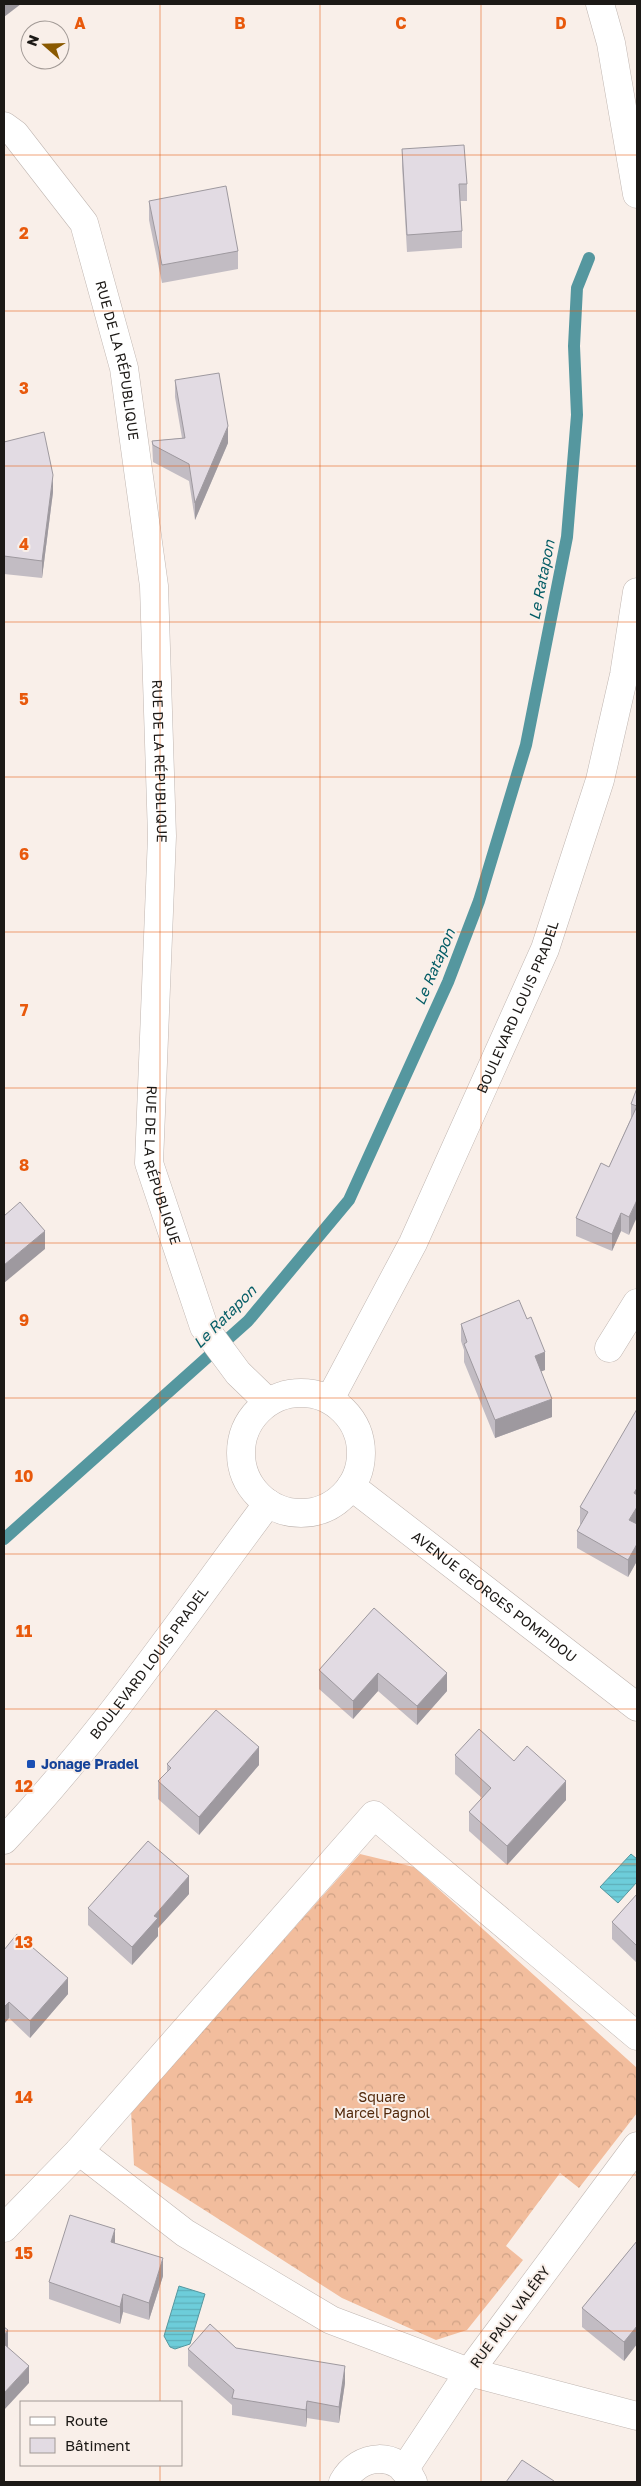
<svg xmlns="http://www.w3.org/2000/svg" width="641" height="2486" font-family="'Golos Text',sans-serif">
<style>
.forest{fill:url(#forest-crowns)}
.water{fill:url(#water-rules);stroke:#55979f}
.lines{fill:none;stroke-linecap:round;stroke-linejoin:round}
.stream{stroke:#55979f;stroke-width:12}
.minor-casing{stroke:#c0b6b1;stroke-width:29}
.minor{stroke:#fff;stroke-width:28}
.wall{fill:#c2bcc3}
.shaded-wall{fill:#9e999f}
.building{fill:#e2dbe3;stroke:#9e999f}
.grid{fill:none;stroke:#e8590c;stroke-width:1;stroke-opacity:0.55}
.transit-dot{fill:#1a4fb4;stroke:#f9efe9;stroke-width:2}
.labels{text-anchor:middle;stroke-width:4;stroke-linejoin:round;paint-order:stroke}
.street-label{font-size:14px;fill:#1c1916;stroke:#f9efe9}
.transit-label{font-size:14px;font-weight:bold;fill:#164399;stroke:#f9efe9;text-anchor:start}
.park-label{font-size:14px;fill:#52290b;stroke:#f9efe9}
.water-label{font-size:15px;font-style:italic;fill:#055d66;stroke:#f9efe9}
.grid-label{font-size:16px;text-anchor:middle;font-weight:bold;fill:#e8590c;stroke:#f9efe9;stroke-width:4;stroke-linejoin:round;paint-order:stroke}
</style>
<defs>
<pattern id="forest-crowns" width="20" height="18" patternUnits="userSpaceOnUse" patternTransform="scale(1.25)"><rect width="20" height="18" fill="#f2bd9d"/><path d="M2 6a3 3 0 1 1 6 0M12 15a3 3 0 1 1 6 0" fill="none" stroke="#cfa286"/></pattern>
<pattern id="water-rules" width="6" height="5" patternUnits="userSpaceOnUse" patternTransform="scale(1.25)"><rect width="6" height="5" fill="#6dcdda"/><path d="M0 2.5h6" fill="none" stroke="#5eafba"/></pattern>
</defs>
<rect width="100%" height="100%" fill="#f9efe9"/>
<path class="forest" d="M 360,1854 L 414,1867 L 637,2068 L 637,2113 L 579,2188 L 560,2173 L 506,2246 L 523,2260 L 467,2330 L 436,2340 L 342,2298 L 134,2165 L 131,2111 Z"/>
<g class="water">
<path d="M 631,1854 L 637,1859 L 637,1882 L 618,1903 L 600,1887 Z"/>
<path d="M 179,2286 L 205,2294 L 190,2344 L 175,2349 L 170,2347 L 164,2336 Z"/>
</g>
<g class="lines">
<path class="stream" d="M 4,1539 L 248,1321 L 349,1200 L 448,982 L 479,901 L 526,745 L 567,537 L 577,415 L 574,346 L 577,288 L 589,258"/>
<g class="minor-casing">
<g id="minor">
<path d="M 600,4 L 611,43 L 637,194"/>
<path id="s1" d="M 4,126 L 15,134 L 84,223 L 124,368 L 154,586 L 162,836 L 149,1163 L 204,1327 L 238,1373 L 268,1402"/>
<path d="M 609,1348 L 637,1303"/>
<circle cx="301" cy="1453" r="60"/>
<path id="s2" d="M 330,1399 L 413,1243 L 545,949 L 600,780 L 624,675 L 637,592"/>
<path id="s3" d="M 351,1486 L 637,1707"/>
<path id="s4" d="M 4,1840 C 102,1736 183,1617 268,1503"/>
<path d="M 637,2146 L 469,2372 L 637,2416"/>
<path d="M 4,2228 L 79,2151"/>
<path d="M 404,2470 L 469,2372 L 331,2320 L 185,2233 L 79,2151 L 374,1815 L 637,2036"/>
<path d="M 343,2482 C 359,2453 398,2450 413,2482"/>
</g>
</g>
<use href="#minor" class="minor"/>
</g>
<g class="wall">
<path d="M 402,149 L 467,184 L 467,201 L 460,201 L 462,231 L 462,248 L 407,252 L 402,166 Z"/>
<path d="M 149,201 L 238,251 L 238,269 L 162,283 L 149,220 Z"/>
<path d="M 175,380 L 228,443 L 195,520 L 189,481 L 153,462 L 152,441 L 182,438 L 175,397 Z"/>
<path d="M 4,442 L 53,492 L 42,578 L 4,574 Z"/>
<path d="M 637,1088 L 629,1235 L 621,1231 L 612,1251 L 576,1236 L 576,1218 L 609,1167 L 631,1118 L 631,1104 Z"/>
<path d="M 461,1324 L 545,1370 L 541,1371 L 552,1417 L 495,1438 L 464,1362 L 464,1350 L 461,1341 Z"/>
<path d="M 580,1507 L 637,1524 L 637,1561 L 628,1577 L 577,1548 L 577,1531 L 581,1525 L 580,1524 Z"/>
<path d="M 374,1608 L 447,1691 L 417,1725 L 378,1691 L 353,1719 L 319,1689 L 319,1670 Z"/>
<path d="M 455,1755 L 514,1761 L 566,1800 L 507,1865 L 469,1831 L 469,1812 L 482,1798 L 455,1774 Z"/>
<path d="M 167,1764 L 259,1765 L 199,1835 L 158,1799 L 158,1781 L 167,1772 Z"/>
<path d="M 189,1894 L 158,1928 L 158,1936 L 132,1965 L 88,1925 L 88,1908 Z"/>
<path d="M 637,1894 L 637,1963 L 612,1939 L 612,1922 Z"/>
<path d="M 4,1950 L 68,1994 L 30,2038 L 9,2018 L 4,2024 Z"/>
<path d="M 637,2241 L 637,2344 L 624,2361 L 582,2327 L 582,2308 Z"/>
<path d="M 115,2244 L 163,2276 L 149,2320 L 123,2312 L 120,2324 L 49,2299 L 49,2282 Z"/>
<path d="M 236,2348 L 345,2383 L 339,2423 L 307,2418 L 306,2427 L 232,2415 L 232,2405 L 188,2366 L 188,2349 Z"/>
</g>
<g class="shaded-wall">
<path d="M 4,4 L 21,4 L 4,17 Z"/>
<path d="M 228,426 L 228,443 L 195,520 L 195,503 Z"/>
<path d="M 53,475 L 53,492 L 42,578 L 42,561 Z"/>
<path d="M 637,1200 L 637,1217 L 629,1235 L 629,1217 Z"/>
<path d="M 621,1213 L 621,1231 L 612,1251 L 612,1234 Z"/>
<path d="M 45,1231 L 45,1249 L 4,1283 L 4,1265 Z"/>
<path d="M 545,1352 L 545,1370 L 535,1374 L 535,1356 Z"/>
<path d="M 552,1399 L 552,1417 L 495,1438 L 495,1420 Z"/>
<path d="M 637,1488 L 637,1505 L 634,1493 Z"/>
<path d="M 637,1507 L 637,1524 L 629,1537 L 629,1520 Z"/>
<path d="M 637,1544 L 637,1561 L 628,1577 L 628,1560 Z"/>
<path d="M 378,1673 L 378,1691 L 353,1719 L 353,1701 Z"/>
<path d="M 447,1673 L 447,1691 L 417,1725 L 417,1706 Z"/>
<path d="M 259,1747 L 259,1765 L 199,1835 L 199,1817 Z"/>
<path d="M 566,1781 L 566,1800 L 507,1865 L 507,1846 Z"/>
<path d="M 189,1876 L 189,1894 L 158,1928 L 158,1936 L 132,1965 L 132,1947 L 154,1916 Z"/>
<path d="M 68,1978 L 68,1994 L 30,2038 L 30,2021 Z"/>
<path d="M 9,2002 L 9,2018 L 4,2024 L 4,2007 Z"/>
<path d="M 115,2229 L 115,2246 L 111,2242 Z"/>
<path d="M 163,2258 L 163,2276 L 149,2320 L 149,2303 Z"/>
<path d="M 123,2294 L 123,2312 L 120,2324 L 120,2307 Z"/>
<path d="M 637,2326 L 637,2344 L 624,2361 L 624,2342 Z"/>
<path d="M 8,2330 L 8,2348 L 4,2352 L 4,2335 Z"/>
<path d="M 29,2366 L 29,2383 L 4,2410 L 4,2393 Z"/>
<path d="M 345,2366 L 345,2383 L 339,2423 L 339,2407 Z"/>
<path d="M 307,2401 L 307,2418 L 306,2427 L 306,2410 Z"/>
</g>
<g class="building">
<path d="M 464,145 L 467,184 L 459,184 L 462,231 L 407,235 L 402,149 Z"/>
<path d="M 226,186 L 238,251 L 162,265 L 149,201 Z"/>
<path d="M 219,373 L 228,426 L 195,503 L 189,464 L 153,445 L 152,441 L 185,438 L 175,380 Z"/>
<path d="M 44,432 L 53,475 L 42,561 L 4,556 L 4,442 Z"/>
<path d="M 637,1088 L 637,1200 L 629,1217 L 621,1213 L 612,1234 L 576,1218 L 601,1163 L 609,1167 L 637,1106 L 631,1104 Z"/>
<path d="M 20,1202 L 45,1231 L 4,1265 L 4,1216 Z"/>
<path d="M 519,1300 L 527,1319 L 531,1317 L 545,1352 L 535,1356 L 552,1399 L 495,1420 L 464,1344 L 467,1342 L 461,1324 Z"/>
<path d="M 637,1409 L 637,1488 L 634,1493 L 637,1495 L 637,1507 L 629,1520 L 637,1524 L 637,1544 L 628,1560 L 577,1531 L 588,1512 L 580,1507 Z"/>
<path d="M 374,1608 L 447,1673 L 417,1706 L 378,1673 L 353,1701 L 319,1670 Z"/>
<path d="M 216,1710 L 259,1747 L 199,1817 L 158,1781 L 171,1768 L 167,1764 Z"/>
<path d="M 479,1729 L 514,1761 L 527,1746 L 566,1781 L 507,1846 L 469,1812 L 491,1788 L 455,1755 Z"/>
<path d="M 148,1841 L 189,1876 L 154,1916 L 158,1918 L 132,1947 L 88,1908 Z"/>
<path d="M 637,1894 L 637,1946 L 612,1922 Z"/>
<path d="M 17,1934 L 68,1978 L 30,2021 L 9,2002 L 4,2007 L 4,1950 Z"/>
<path d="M 70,2215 L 115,2229 L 111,2242 L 163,2258 L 149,2303 L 123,2294 L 120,2307 L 49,2282 Z"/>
<path d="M 637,2241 L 637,2326 L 624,2342 L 582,2308 Z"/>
<path d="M 210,2324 L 236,2348 L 345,2366 L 339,2407 L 307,2401 L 306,2410 L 232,2398 L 234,2390 L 188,2349 Z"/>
<path d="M 4,2327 L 8,2330 L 4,2335 Z"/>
<path d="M 4,2344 L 29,2366 L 4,2393 Z"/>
<path d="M 522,2460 L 554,2481 L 553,2482 L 506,2482 Z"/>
</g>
<path class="grid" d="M 160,4 L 160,2402M 320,4 L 320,2482M 481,4 L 481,2482M 4,155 L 637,155M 4,311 L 637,311M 4,466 L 637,466M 4,622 L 637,622M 4,777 L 637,777M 4,932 L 637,932M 4,1088 L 637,1088M 4,1243 L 637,1243M 4,1398 L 637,1398M 4,1554 L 637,1554M 4,1709 L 637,1709M 4,1864 L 637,1864M 4,2020 L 637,2020M 4,2175 L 637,2175M 4,2331 L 637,2331M 160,2465 L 160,2482"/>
<rect class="transit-dot" x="26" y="1759" width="10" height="10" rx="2.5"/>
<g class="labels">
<g class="street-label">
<text dy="5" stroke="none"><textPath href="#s1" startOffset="268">RUE DE LA RÉPUBLIQUE</textPath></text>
<text dy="5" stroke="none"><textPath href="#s1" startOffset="672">RUE DE LA RÉPUBLIQUE</textPath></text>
<text dy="5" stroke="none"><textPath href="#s2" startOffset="435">BOULEVARD LOUIS PRADEL</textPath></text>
<text dy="5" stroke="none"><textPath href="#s1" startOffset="1078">RUE DE LA RÉPUBLIQUE</textPath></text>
<text dy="5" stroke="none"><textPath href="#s3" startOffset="181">AVENUE GEORGES POMPIDOU</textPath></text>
<text dy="5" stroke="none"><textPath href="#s4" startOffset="229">BOULEVARD LOUIS PRADEL</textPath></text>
<text transform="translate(510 2317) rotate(-53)" y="5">RUE PAUL VALÉRY</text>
</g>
<g class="transit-label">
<text x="41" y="1769">Jonage Pradel</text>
</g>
<g class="park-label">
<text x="382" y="2102">Square<tspan x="382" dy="16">Marcel Pagnol</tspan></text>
</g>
<g class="water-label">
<text transform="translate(542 580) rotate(-79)" y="5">Le Ratapon</text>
<text transform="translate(435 967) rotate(-67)" y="5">Le Ratapon</text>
<text transform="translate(225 1317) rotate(-45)" y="5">Le Ratapon</text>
</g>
</g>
<g class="grid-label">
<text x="80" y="29">A</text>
<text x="240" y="29">B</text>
<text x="401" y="29">C</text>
<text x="561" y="29">D</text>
<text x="24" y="239">2</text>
<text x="24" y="394">3</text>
<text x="24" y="550">4</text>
<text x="24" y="705">5</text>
<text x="24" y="860">6</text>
<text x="24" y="1016">7</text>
<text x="24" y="1171">8</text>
<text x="24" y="1326">9</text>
<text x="24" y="1482">10</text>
<text x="24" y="1637">11</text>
<text x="24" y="1792">12</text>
<text x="24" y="1948">13</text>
<text x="24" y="2103">14</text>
<text x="24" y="2259">15</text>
</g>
<rect width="641" height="2486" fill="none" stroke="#1c1916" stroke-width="10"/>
<rect x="20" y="2401" width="162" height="65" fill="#f9efe9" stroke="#a19995"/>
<rect x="30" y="2417" width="25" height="8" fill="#ffffff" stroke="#a19995"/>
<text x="65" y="2426" font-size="15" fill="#1c1916">Route</text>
<rect x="30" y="2438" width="25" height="15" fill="#e2dbe3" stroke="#a19995"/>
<text x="65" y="2451" font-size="15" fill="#1c1916">Bâtiment</text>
<g transform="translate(45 45) rotate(290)"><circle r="24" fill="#f9efe9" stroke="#a19995"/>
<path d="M0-4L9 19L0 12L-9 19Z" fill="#8a5900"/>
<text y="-8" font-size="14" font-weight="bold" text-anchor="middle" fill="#1c1916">N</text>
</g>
</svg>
